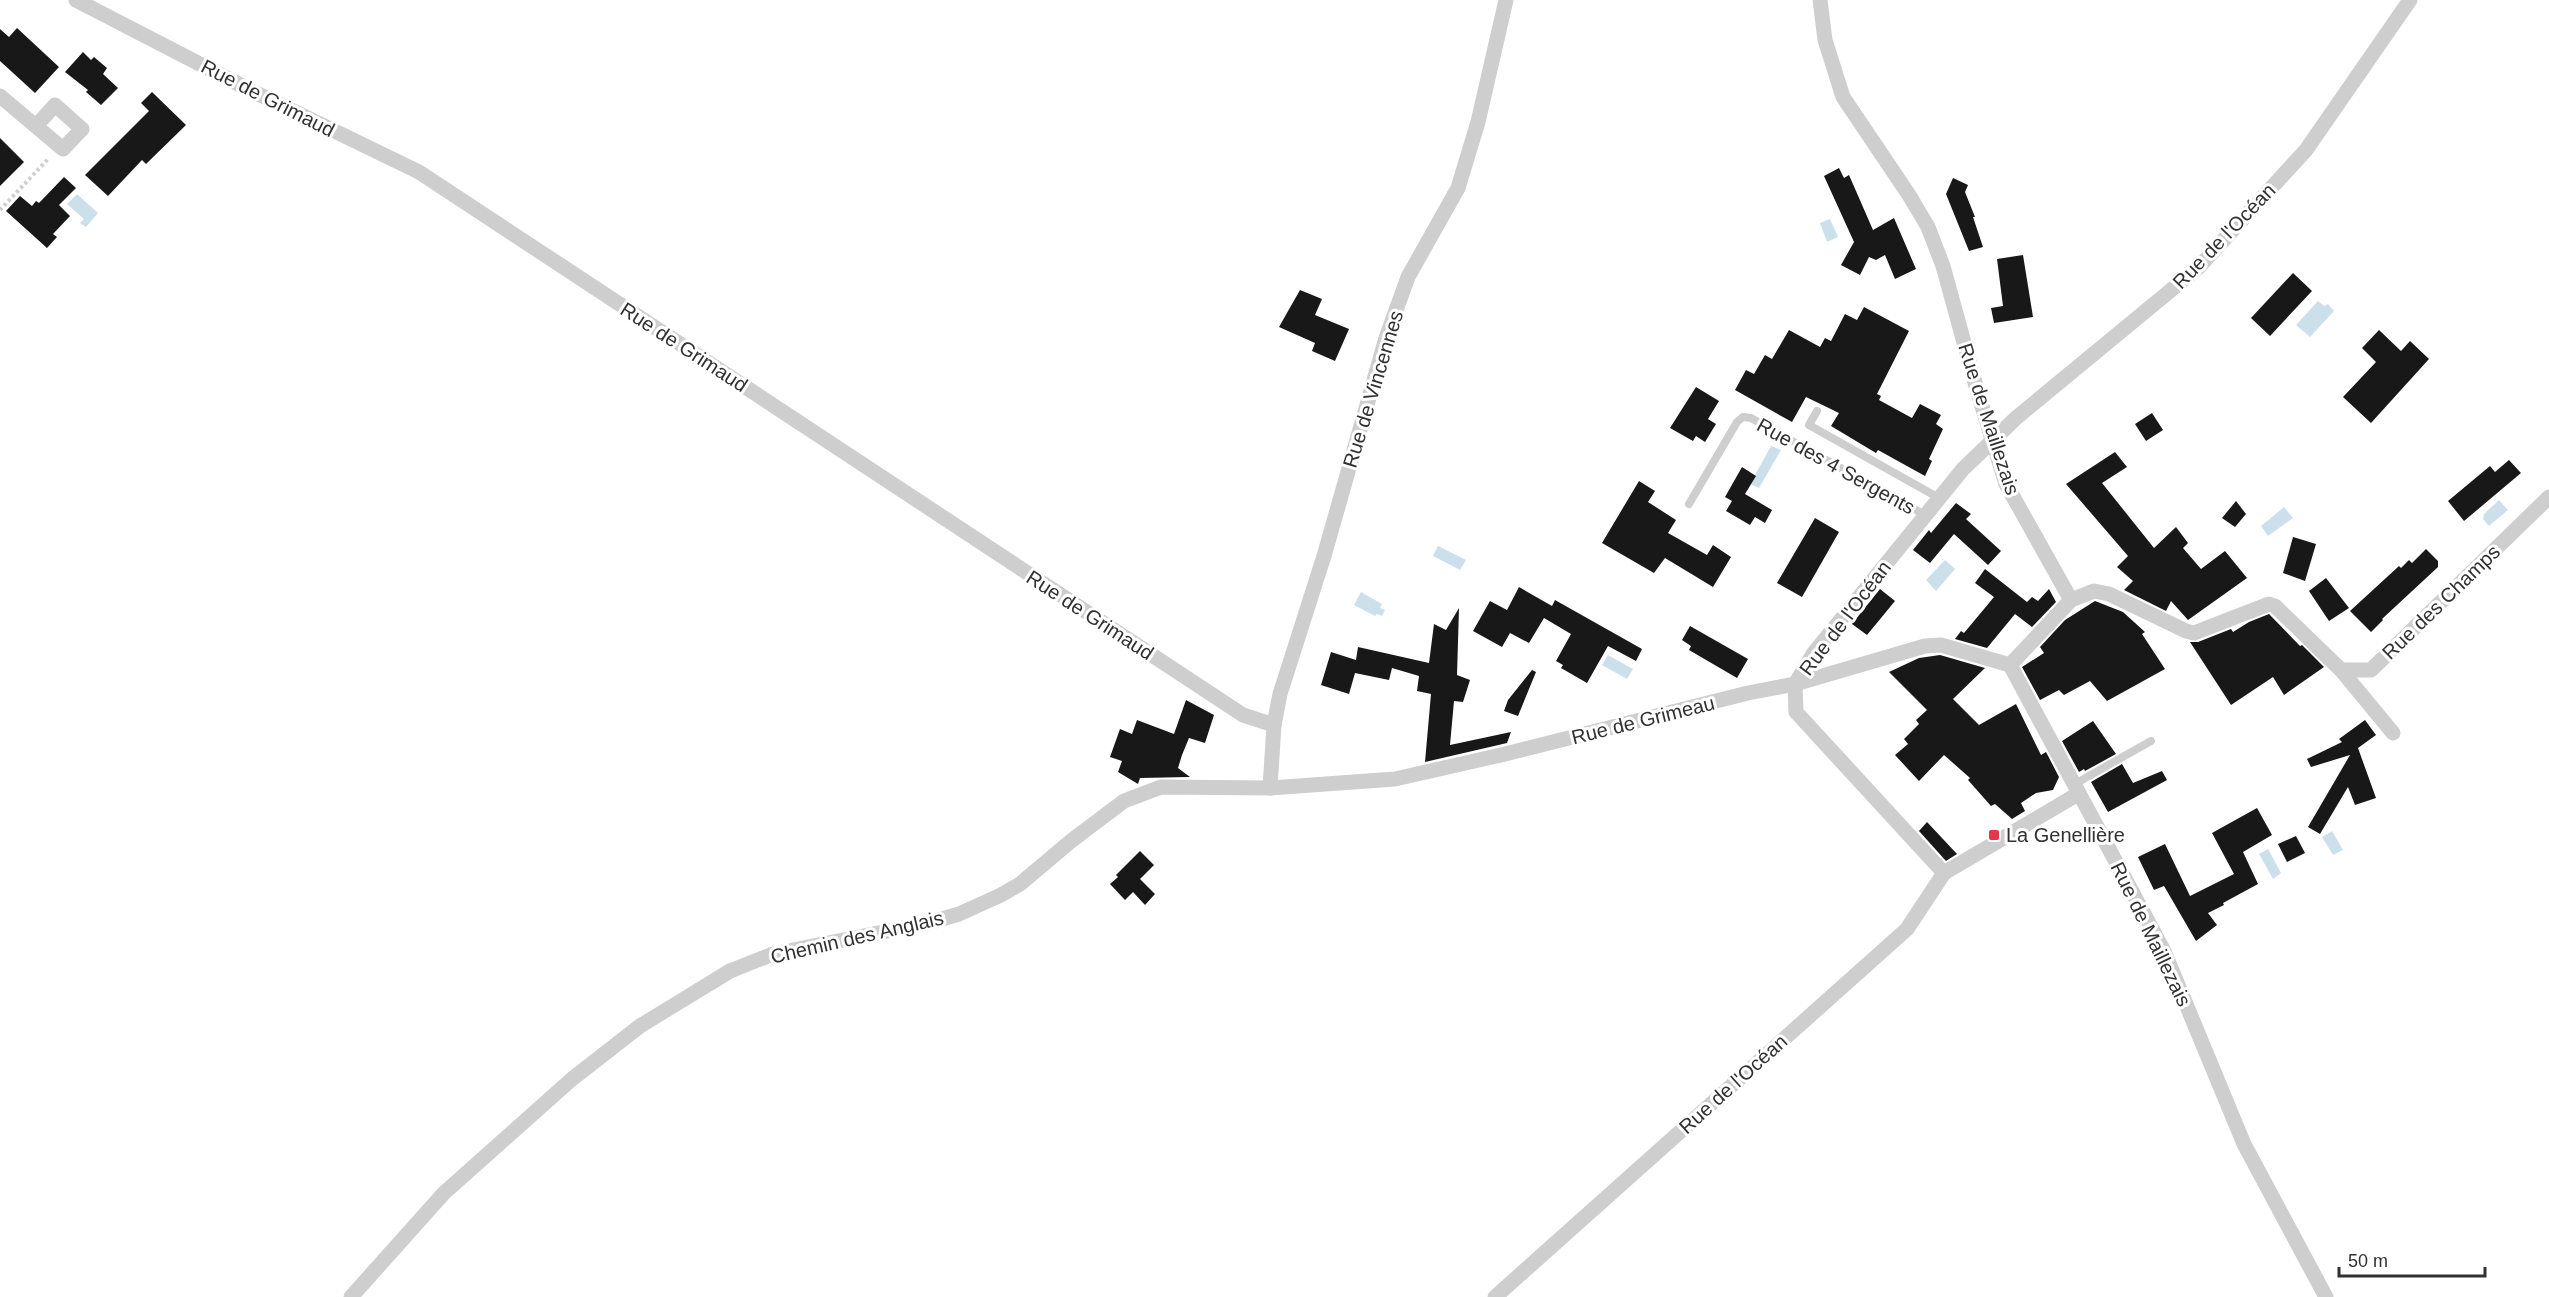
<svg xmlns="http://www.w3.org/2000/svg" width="2549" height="1297" font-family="Arial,sans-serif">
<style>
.water{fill:#cce0ec}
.building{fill:#181818}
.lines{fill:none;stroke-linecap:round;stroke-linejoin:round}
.path{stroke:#cecece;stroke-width:4;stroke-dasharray:3 3;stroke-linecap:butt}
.service{stroke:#cecece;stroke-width:8}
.minor{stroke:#cecece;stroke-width:15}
.poi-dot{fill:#e33847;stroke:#fff;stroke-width:2}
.labels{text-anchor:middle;stroke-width:6;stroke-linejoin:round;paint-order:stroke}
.street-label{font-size:20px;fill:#313131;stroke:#fff}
.poi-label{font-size:20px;fill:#313131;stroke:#fff;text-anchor:start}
</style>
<rect width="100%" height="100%" fill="#fff"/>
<g class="water">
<path d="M 77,194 L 98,213 L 86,227 L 80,223 L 84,219 L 67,204 Z"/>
<path d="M 1830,219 L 1838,237 L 1827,242 L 1820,223 Z"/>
<path d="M 2318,301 L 2324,306 L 2328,304 L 2334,311 L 2310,337 L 2296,325 Z"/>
<path d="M 1771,446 L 1781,450 L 1759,488 L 1750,484 Z"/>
<path d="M 2499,500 L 2508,510 L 2489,526 L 2483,519 L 2484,514 Z"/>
<path d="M 2284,507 L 2293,518 L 2268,536 L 2261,526 Z"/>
<path d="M 1438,546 L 1466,560 L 1460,570 L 1433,556 Z"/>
<path d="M 1945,560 L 1955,569 L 1936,591 L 1926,580 Z"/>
<path d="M 1361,592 L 1382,604 L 1380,608 L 1385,610 L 1382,616 L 1377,614 L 1375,616 L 1354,605 Z"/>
<path d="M 1608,655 L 1633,669 L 1627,679 L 1602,665 Z"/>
<path d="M 2332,831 L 2343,850 L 2333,855 L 2322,837 Z"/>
<path d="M 2268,849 L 2281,873 L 2273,879 L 2259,854 Z"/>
</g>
<g class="building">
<path d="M 17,28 L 59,67 L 35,93 L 0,61 L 0,29 L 9,37 Z"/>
<path d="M 83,52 L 91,60 L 94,57 L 107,68 L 103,74 L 118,88 L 101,105 L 86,92 L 88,90 L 65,72 Z"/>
<path d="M 152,92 L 186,125 L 146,164 L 142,160 L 108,196 L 85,175 L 149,111 L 141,103 Z"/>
<path d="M 0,138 L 24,162 L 0,186 Z"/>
<path d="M 1839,168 L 1844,178 L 1849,175 L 1873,230 L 1894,218 L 1916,269 L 1895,279 L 1885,255 L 1876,260 L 1869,257 L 1860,275 L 1841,265 L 1854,242 L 1824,176 Z"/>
<path d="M 64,177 L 76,188 L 59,205 L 70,216 L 53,234 L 57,237 L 47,248 L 6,211 L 20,196 L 32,206 L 36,201 L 39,203 Z"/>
<path d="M 1953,178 L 1968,185 L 1965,192 L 1975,217 L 1973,217 L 1983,247 L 1969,251 L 1946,194 Z"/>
<path d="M 2023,255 L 2033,317 L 1994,323 L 1991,308 L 2003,306 L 1997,259 Z"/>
<path d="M 2293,273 L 2312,291 L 2270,336 L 2251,318 Z"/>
<path d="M 1300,290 L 1322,299 L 1315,315 L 1349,329 L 1335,361 L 1312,351 L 1315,343 L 1279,327 Z"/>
<path d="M 1864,307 L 1909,331 L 1877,394 L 1881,396 L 1879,400 L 1912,418 L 1920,404 L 1941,415 L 1936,424 L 1943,429 L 1929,459 L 1932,461 L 1925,476 L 1878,450 L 1876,453 L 1831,426 L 1839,413 L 1806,397 L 1792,422 L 1735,390 L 1746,370 L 1754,374 L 1765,355 L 1772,359 L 1789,330 L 1820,347 L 1825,338 L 1831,341 L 1845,314 L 1857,320 Z"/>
<path d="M 2379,330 L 2401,351 L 2410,341 L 2429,359 L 2371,423 L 2343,397 L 2376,362 L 2362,348 Z"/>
<path d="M 1696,387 L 1719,401 L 1708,419 L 1716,424 L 1705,442 L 1696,436 L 1693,441 L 1670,428 Z"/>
<path d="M 2152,413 L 2163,430 L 2146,441 L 2135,424 Z"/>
<path d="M 2115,452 L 2127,467 L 2102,483 L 2154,548 L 2176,527 L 2188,543 L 2183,548 L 2201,569 L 2225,551 L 2247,578 L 2188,620 L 2171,601 L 2166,611 L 2124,590 L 2133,581 L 2117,567 L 2128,556 L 2066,484 Z"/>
<path d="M 2509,460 L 2521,473 L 2464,521 L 2448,501 L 2490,466 L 2495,472 Z"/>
<path d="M 1742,467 L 1756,476 L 1745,494 L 1772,510 L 1765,523 L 1755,517 L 1750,525 L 1726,511 L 1732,501 L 1725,497 Z"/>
<path d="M 1639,481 L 1655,491 L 1648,502 L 1676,520 L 1668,533 L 1707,555 L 1713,545 L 1731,557 L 1713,587 L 1665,558 L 1654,573 L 1602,543 Z"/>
<path d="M 2236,501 L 2246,514 L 2235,527 L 2222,518 Z"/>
<path d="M 1956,503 L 1971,514 L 1966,519 L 2001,551 L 1988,565 L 1954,534 L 1930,563 L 1913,550 L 1929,530 L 1931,533 Z"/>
<path d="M 1815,518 L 1839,532 L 1802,597 L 1777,583 Z"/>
<path d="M 2293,537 L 2316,544 L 2305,581 L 2283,573 Z"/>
<path d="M 2426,549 L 2438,561 L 2438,567 L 2382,619 L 2383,620 L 2371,632 L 2350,611 L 2399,566 L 2401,568 L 2409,560 L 2412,563 Z"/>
<path d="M 1985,569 L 2027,602 L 2032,597 L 2038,601 L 2049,589 L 2056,602 L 2032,627 L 2015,614 L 1987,648 L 1955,639 L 1961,631 L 1964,633 L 1994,597 L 1975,583 Z"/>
<path d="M 2326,578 L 2349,608 L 2329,621 L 2309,591 Z"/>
<path d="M 1519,587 L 1552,606 L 1555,600 L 1642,649 L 1636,661 L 1608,646 L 1587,683 L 1561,668 L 1563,665 L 1556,661 L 1571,634 L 1544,618 L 1529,643 L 1510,633 L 1502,647 L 1473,631 L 1490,601 L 1507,610 Z"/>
<path d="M 1880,589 L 1895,601 L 1867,635 L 1852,624 Z"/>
<path d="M 2095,601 L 2123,612 L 2145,632 L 2142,634 L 2165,669 L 2107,701 L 2090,681 L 2064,695 L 2059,690 L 2040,700 L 2022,667 L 2044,653 L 2040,647 L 2065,620 Z"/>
<path d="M 1459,608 L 1457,675 L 1470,680 L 1463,702 L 1454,701 L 1450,745 L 1511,732 L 1507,743 L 1425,762 L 1431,694 L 1417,691 L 1419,676 L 1392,668 L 1389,680 L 1355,673 L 1349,694 L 1321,685 L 1331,652 L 1356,660 L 1358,647 L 1429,663 L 1434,624 L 1446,630 Z"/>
<path d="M 2269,614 L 2300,646 L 2302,645 L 2324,667 L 2284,695 L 2273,677 L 2231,705 L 2190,642 L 2198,642 L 2231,629 L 2233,632 L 2249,622 Z"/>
<path d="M 1690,626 L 1748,659 L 1737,678 L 1689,650 L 1691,646 L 1682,640 Z"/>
<path d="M 1940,655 L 1985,668 L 1953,699 L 1979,725 L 2016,704 L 2041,755 L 2046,752 L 2059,777 L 2053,790 L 2036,793 L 2021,803 L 2025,811 L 2012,819 L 1995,804 L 1991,806 L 1968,780 L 1970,778 L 1944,755 L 1919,781 L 1895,755 L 1908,744 L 1904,739 L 1919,724 L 1916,720 L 1927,710 L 1889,672 L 1919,658 Z"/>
<path d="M 1532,670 L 1536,672 L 1518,716 L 1504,711 L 1508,700 Z"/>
<path d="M 1186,700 L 1214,715 L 1205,743 L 1189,738 L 1182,755 L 1178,768 L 1190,777 L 1140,778 L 1138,784 L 1118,772 L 1122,761 L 1110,757 L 1120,729 L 1132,734 L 1137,720 L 1174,734 Z"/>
<path d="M 2365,720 L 2376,735 L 2358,748 L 2376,798 L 2355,805 L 2348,787 L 2320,834 L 2308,827 L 2350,755 L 2311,767 L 2307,759 L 2342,742 L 2339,739 Z"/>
<path d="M 2093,721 L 2116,754 L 2085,771 L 2084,769 L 2079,772 L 2062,741 Z"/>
<path d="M 2122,764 L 2133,783 L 2162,771 L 2167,780 L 2108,812 L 2091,782 Z"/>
<path d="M 2257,808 L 2272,835 L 2243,852 L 2258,884 L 2223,903 L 2224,905 L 2208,913 L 2217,925 L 2196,941 L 2164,886 L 2154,890 L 2138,857 L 2165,844 L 2190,896 L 2234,874 L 2212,833 Z"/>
<path d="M 1927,822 L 1957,854 L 1946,861 L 1919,831 Z"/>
<path d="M 2296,836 L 2305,853 L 2287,862 L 2278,844 Z"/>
<path d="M 1140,851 L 1154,865 L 1140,879 L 1155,894 L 1145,905 L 1133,892 L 1125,900 L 1110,884 L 1118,877 L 1116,875 Z"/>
</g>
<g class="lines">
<path class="path" d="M 0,210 L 49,158"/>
<g class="service">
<path d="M 1817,411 L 1809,425 L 1939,498"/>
<path d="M 1689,504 L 1737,422 L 1743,417 L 1751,418 L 1925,515"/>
<path d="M 2073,785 L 2151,741"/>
</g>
<g class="minor">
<path d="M 76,0 L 252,91 L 419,172 L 1243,715 L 1274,725"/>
<path d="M 1820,0 L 1825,40 L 1843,97 L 1909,195 L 1928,227 L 1943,266 L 1977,390 L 2006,484 L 2071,600 L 2010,665 L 2164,951 L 2244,1144 L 2326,1297"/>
<path d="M 0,96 L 63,149 L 82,129 L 55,105 L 36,126"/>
<path d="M 2071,600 L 2094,591 L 2109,594 L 2186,631 L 2194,633 L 2269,604 L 2275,606 L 2341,670 L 2393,733"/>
<path d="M 2341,670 L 2371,670 L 2549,497"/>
<path d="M 1270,788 L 1274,725 L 1280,694 L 1324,556 L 1386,338 L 1408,277 L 1458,188 L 1478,122 L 1506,0"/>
<path d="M 1944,873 L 2078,794"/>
<path d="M 351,1297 L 444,1193 L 572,1079 L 640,1026 L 730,971 L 773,954 L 928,923 L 959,914 L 1001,895 L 1020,884 L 1071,841 L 1124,801 L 1161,787 L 1270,788 L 1395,779 L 1501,755 L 1748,693 L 1795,684 L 1925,646 L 1941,645 L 2010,665"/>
<path d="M 1495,1297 L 1907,929 L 1944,873 L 1796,712 L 1795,684 L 1813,654 L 1963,469 L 2016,418 L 2199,267 L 2306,150 L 2410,0"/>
</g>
</g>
<rect class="poi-dot" x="1988" y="829" width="12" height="12" rx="3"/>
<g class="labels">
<g class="street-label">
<text transform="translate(268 98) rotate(27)" y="7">Rue de Grimaud</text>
<text transform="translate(2224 236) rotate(-46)" y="7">Rue de l'Océan</text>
<text transform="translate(684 347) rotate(33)" y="7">Rue de Grimaud</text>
<text transform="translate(1373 389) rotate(-73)" y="7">Rue de Vincennes</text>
<text transform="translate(1989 419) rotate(72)" y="7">Rue de Maillezais</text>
<text transform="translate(1836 466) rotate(29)" y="7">Rue des 4 Sergents</text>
<text transform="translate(2441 602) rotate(-44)" y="7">Rue des Champs</text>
<text transform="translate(1090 615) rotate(33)" y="7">Rue de Grimaud</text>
<text transform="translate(1845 618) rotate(-53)" y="7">Rue de l'Océan</text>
<text transform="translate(1643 720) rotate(-14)" y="7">Rue de Grimeau</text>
<text transform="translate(2151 934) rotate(64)" y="7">Rue de Maillezais</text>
<text transform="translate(857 937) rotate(-13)" y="7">Chemin des Anglais</text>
<text transform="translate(1733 1084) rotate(-42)" y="7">Rue de l'Océan</text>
</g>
<g class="poi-label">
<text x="2006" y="842">La Genellière</text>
</g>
</g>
<path d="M2339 1267v9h146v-9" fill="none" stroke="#313131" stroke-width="3"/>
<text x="2348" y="1267" font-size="18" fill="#313131" stroke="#ffffff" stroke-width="4.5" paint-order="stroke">50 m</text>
</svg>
